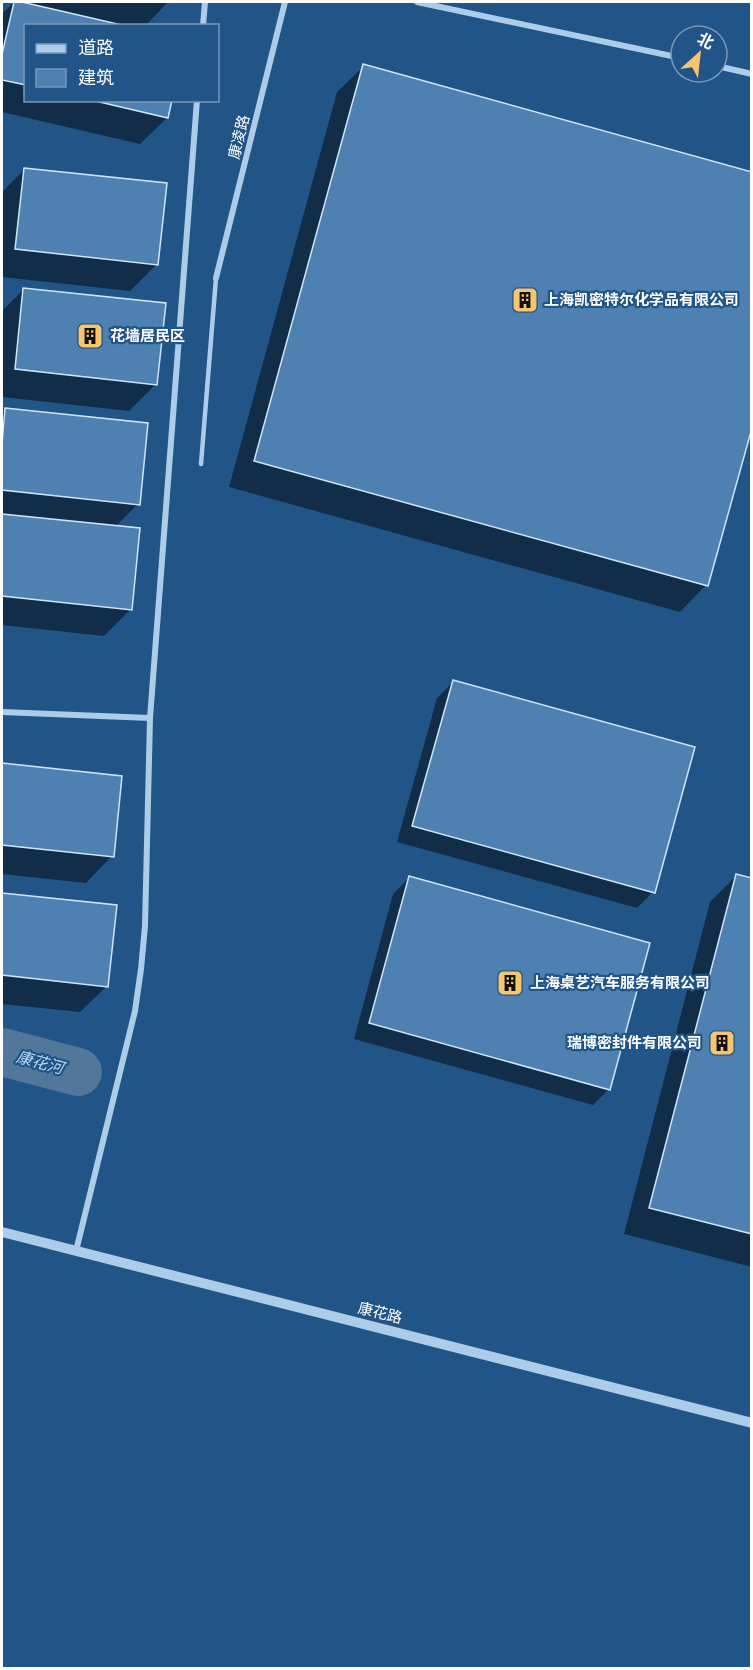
<svg xmlns="http://www.w3.org/2000/svg" width="753" height="1670" font-family="'Open Sans','Noto Sans SC',sans-serif">
<style>
.shadow{fill:#0007}
.lines{fill:none;stroke-linecap:round;stroke-linejoin:round}
.river{stroke:#53779b;stroke-width:48}
.building{fill:#4e81b2;stroke:#d0e5f7;stroke-width:1.5}
.service{stroke:#acccea;stroke-width:4.5}
.minor{stroke:#acccea;stroke-width:6}
.tertiary{stroke:#acccea;stroke-width:10}
.labels{text-anchor:middle;stroke-width:4.5;stroke-linejoin:round;paint-order:stroke}
.street-label{font-size:15px;fill:#fff;stroke:#215588}
.poi-label{font-size:15px;font-weight:bold;fill:#fff;stroke:#215588;text-anchor:start}
.water-label{font-size:16px;font-style:italic;fill:#b7d6f1;stroke:#215588}
</style>
<rect width="100%" height="100%" fill="#215588"/>
<g class="shadow">
<path d="M 14,2 L 168,2 L 145,26 L 26,26 L 26,100 L 171,100 L 167,118 L 140,144 L 2,112 L 2,14 Z"/>
<path d="M 364,66 L 706,585 L 680,612 L 229,487 L 337,92 Z"/>
<path d="M 25,169 L 157,264 L 130,291 L 2,277 L 2,192 Z"/>
<path d="M 24,289 L 156,384 L 129,411 L 2,397 L 2,311 Z"/>
<path d="M 6,409 L 138,504 L 115,527 L 130,610 L 104,636 L 2,625 L 2,414 Z"/>
<path d="M 453,682 L 653,892 L 637,908 L 397,842 L 437,698 Z"/>
<path d="M 2,764 L 121,777 L 112,856 L 86,883 L 2,874 Z"/>
<path d="M 736,876 L 752,880 L 752,1267 L 624,1234 L 710,902 Z"/>
<path d="M 409,878 L 609,1089 L 593,1105 L 354,1039 L 393,894 Z"/>
<path d="M 2,894 L 115,907 L 107,986 L 80,1012 L 2,1004 Z"/>
</g>
<g class="lines">
<path class="river" d="M 2,1052 L 78,1072"/>
</g>
<g class="building">
<path d="M 14,2 L 22,2 L 126,26 L 26,26 L 26,85 L 2,80 L 2,54 Z"/>
<path d="M 363,64 L 752,172 L 752,428 L 708,586 L 254,461 Z"/>
<path d="M 91,100 L 172,100 L 168,118 Z"/>
<path d="M 24,168 L 167,183 L 158,265 L 15,249 Z"/>
<path d="M 23,288 L 166,303 L 157,385 L 15,369 Z"/>
<path d="M 5,408 L 148,423 L 140,505 L 2,490 L 2,444 Z"/>
<path d="M 2,514 L 140,528 L 132,610 L 2,596 Z"/>
<path d="M 453,680 L 695,747 L 655,893 L 412,826 Z"/>
<path d="M 2,763 L 122,776 L 114,857 L 2,845 Z"/>
<path d="M 736,874 L 752,878 L 752,1234 L 649,1208 Z"/>
<path d="M 409,876 L 650,943 L 610,1090 L 369,1023 Z"/>
<path d="M 2,893 L 117,905 L 108,987 L 2,975 Z"/>
</g>
<g class="lines">
<path class="service" d="M 201,464 L 216,278"/>
<g class="minor">
<path d="M 417,2 L 681,58"/>
<path d="M 203,26 L 205,2"/>
<path d="M 717,66 L 752,74"/>
<path d="M 216,278 L 285,2"/>
<path d="M 2,712 L 150,718"/>
<path d="M 76,1251 L 135,1011 L 141,969 L 145,926 L 150,718 L 197,100"/>
</g>
<path class="tertiary" d="M 2,1232 L 752,1423"/>
</g>
<defs>
<g id="building-square" transform="scale(1.35)"><rect x="-9" y="-9" width="18" height="18" rx="4" fill="#f6c56d" stroke="#215588"/><path d="M-4-6H4V6H1V3H-1V6H-4ZM-2.5-4.3h1.7v1.8h-1.7ZM.8-4.3h1.7v1.8H.8ZM-2.5-1h1.7V.8h-1.7ZM.8-1h1.7V.8H.8Z" fill="#111"/></g>
</defs>
<g fill-rule="evenodd">
<use href="#building-square" x="525" y="300"/>
<use href="#building-square" x="90" y="336"/>
<use href="#building-square" x="510" y="983"/>
<use href="#building-square" x="722" y="1043"/>
</g>
<g class="labels">
<g class="street-label">
<text transform="translate(239 137) rotate(-76)" y="5">康凌路</text>
<text transform="translate(380 1313) rotate(14)" y="5">康花路</text>
</g>
<g class="poi-label">
<text x="544" y="305">上海凯密特尔化学品有限公司</text>
<text x="110" y="341">花墙居民区</text>
<text x="530" y="988">上海桌艺汽车服务有限公司</text>
<text x="702" y="1048" text-anchor="end">瑞博密封件有限公司</text>
</g>
<g class="water-label">
<text transform="translate(40 1062) rotate(15)" y="6">康花河</text>
</g>
</g>
<rect width="753" height="1670" fill="none" stroke="#ffffff" stroke-width="6"/>
<rect x="24" y="24" width="195" height="78" fill="#215588" stroke="#7a99b8" stroke-width="1.5"/>
<rect x="36" y="44" width="30" height="9" fill="#acccea" stroke="#7a99b8" stroke-width="1.5"/>
<text x="78" y="54" font-size="18" fill="#ffffff">道路</text>
<rect x="36" y="69" width="30" height="18" fill="#4e81b2" stroke="#7a99b8" stroke-width="1.5"/>
<text x="78" y="84" font-size="18" fill="#ffffff">建筑</text>
<g transform="translate(699 54) rotate(27)"><circle r="28" fill="#215588" stroke="#7a99b8" stroke-width="1.5"/>
<path d="M0-4.5L10 22L0 15L-10 22Z" fill="#f6c56d"/>
<text y="-9" font-size="16" font-weight="bold" text-anchor="middle" fill="#ffffff">北</text>
</g>
</svg>
